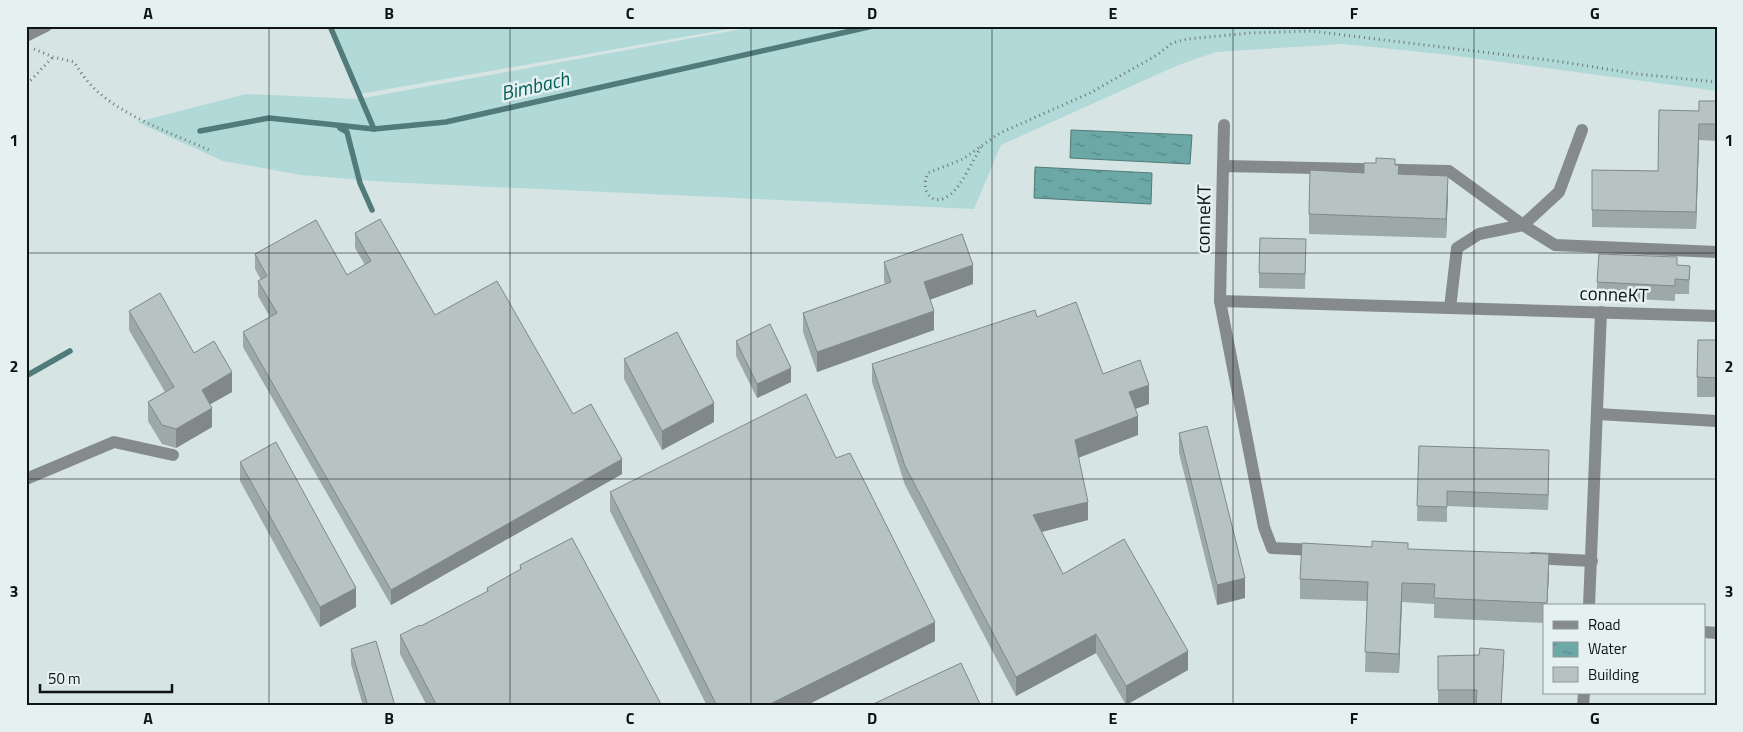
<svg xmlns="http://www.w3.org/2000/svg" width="1743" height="732" font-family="'Titillium Web',sans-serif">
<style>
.grass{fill:#b1d9d7}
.water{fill:url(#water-ripples);stroke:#507b7a}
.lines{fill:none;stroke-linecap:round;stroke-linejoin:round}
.stream{stroke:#507b7a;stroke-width:5.5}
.path{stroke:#6e7776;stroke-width:3;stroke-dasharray:1 4;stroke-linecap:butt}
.minor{stroke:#858b8a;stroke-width:12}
.wall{fill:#9da8a8}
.shaded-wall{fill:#808888}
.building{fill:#b7c3c3;stroke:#808888}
.grid{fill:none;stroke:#0f1313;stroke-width:1;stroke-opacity:0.55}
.labels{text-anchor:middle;stroke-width:5;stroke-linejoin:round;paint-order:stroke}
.street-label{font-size:19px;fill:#0f1313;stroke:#e4f1f0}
.water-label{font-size:20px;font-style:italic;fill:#045e5d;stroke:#e4f1f0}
.neatline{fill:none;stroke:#0f1313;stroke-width:2}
.grid-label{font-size:16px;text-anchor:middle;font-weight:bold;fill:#0f1313}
</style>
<defs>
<pattern id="water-ripples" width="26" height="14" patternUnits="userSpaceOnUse" patternTransform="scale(1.25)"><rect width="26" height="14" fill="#6ca8a6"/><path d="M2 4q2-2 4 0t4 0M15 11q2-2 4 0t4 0" fill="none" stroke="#578886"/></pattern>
</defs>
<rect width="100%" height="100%" fill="#d6e4e3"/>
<g class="grass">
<path d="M 330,26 L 746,26 L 360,94 Z"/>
<path d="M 758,26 L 1717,26 L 1717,91 L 1450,55 L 1343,44 L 1216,52 L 1176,66 L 1001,145 L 974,209 L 386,182 L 302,175 L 223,161 L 137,122 L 246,94 L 358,99 Z"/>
</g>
<g class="water">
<path d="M 1071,130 L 1192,135 L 1190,164 L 1070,158 Z"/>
<path d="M 1035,167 L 1152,173 L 1151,204 L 1034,198 Z"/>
</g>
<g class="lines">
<g class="stream">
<path d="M 330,26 L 374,129"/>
<path d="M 340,128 L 347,132 L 360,183 L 372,210"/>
<path d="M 200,131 L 269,118 L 374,129 L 446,122 L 873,26"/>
<path d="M 26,376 L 70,351"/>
</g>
<g class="path">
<path d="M 34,49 L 53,57 L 74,62 C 81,73 88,83 98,92 C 129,119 174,134 211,151"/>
<path d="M 26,82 L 30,81 L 53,57"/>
<path d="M 981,147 C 973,160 962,185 951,194 C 933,209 919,191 928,173 L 963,159 L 1000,133 L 1090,93 L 1157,55 L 1172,43 L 1187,39 L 1250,33 L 1311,31 L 1556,61 L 1638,74 L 1717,82"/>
</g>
<g class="minor">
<path d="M 26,36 L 46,26"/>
<path d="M 1223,166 L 1224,125"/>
<path d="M 1717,252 L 1555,245 L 1523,225 L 1479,234 L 1457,248 L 1450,308 L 1717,316"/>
<path d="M 1220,301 L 1264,527 L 1272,548 L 1317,550"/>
<path d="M 1450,308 L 1220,301 L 1223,166 L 1449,171 L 1523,225 L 1559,192 L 1582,130"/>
<path d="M 1598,414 L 1717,421"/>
<path d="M 26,479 L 114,442 L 173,455"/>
<path d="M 1532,558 L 1592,561"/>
<path d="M 1589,606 L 1601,312"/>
<path d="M 1704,632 L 1717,633"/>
<path d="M 1583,706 L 1584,693"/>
</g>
</g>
<g class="wall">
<path d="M 1717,101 L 1717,141 L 1699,140 L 1696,229 L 1592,227 L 1592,170 L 1658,171 Z"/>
<path d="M 1395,165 L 1399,174 L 1448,195 L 1446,238 L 1309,234 L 1309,214 L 1364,173 Z"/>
<path d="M 355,233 L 435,315 L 573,414 L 622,474 L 391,605 L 243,347 L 243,332 L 270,317 L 258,296 L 258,281 L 261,280 L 255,269 L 255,254 L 347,275 L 365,265 L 355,248 Z"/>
<path d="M 1306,254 L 1305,289 L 1259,288 L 1259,273 Z"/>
<path d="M 884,262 L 973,284 L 930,299 L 934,330 L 817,372 L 803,332 L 803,313 L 885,284 L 884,281 Z"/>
<path d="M 1677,265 L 1690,266 L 1689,294 L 1675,294 L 1675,301 L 1597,297 L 1597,282 Z"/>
<path d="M 129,311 L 194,353 L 232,392 L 210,404 L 212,427 L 176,448 L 162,444 L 148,421 L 148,402 L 165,392 L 129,330 Z"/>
<path d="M 1037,317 L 1103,374 L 1149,404 L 1135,409 L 1138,435 L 1078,458 L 1088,520 L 1042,532 L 1063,574 L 1188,670 L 1126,705 L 1096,653 L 1016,696 L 905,485 L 872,382 L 872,364 Z"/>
<path d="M 1717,340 L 1717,397 L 1697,397 L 1697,377 Z"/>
<path d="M 736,341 L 791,382 L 757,398 L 736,356 Z"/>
<path d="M 624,359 L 714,422 L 662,450 L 624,379 Z"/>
<path d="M 1179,433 L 1245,598 L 1217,605 L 1179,453 Z"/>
<path d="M 1419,446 L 1549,465 L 1548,510 L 1447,506 L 1447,522 L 1417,521 Z"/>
<path d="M 836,458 L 935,641 L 805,706 L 707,706 L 610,511 L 610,492 Z"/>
<path d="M 240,462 L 356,607 L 320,627 L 240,481 Z"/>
<path d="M 1408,549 L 1549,573 L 1547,606 L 1544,606 L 1544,623 L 1434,618 L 1434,604 L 1402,602 L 1399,673 L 1365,672 L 1367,601 L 1300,599 L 1300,579 Z"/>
<path d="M 520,565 L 662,706 L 427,706 L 400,654 L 400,635 L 421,626 L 487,592 L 487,588 L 520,570 Z"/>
<path d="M 351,649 L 395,706 L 363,706 L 351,664 Z"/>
<path d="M 1438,656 L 1504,663 L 1501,706 L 1476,706 L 1476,703 L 1438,703 Z"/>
</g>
<g class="shaded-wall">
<path d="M 1699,124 L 1699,140 L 1696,229 L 1696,212 Z"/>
<path d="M 1448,176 L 1448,195 L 1446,238 L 1446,219 Z"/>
<path d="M 973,265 L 973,284 L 924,302 L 924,282 Z"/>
<path d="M 934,311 L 934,330 L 817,372 L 817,352 Z"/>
<path d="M 791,368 L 791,382 L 757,398 L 757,384 Z"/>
<path d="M 232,372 L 232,392 L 202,409 L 202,390 Z"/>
<path d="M 1149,385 L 1149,404 L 1129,411 L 1129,392 Z"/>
<path d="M 714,403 L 714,422 L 662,450 L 662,431 Z"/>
<path d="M 212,408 L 212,427 L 176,448 L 176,429 Z"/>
<path d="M 1138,416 L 1138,435 L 1075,459 L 1075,440 Z"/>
<path d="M 1549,450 L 1549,465 L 1548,510 L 1548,495 Z"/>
<path d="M 622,459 L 622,474 L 391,605 L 391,590 Z"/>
<path d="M 1088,502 L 1088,520 L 1033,534 L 1033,515 Z"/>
<path d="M 1549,554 L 1549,573 L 1547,606 Z"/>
<path d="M 1245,578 L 1245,598 L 1217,605 L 1217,585 Z"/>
<path d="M 1402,583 L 1402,602 L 1399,673 L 1399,654 Z"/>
<path d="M 356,588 L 356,607 L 320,627 L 320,607 Z"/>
<path d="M 935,622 L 935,641 L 805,706 L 766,706 Z"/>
<path d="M 1096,634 L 1096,653 L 1016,696 L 1016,677 Z"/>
<path d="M 1188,651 L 1188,670 L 1126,705 L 1126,686 Z"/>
</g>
<g class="building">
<path d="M 1699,101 L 1717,101 L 1717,124 L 1699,124 L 1696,212 L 1592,210 L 1592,170 L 1658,171 L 1659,110 L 1699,111 Z"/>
<path d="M 1376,158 L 1395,159 L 1395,165 L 1399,165 L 1398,174 L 1448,176 L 1446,219 L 1309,214 L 1310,170 L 1364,173 L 1364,163 L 1376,163 Z"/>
<path d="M 380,219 L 435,315 L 497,281 L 573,414 L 591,404 L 622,459 L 391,590 L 243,332 L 277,313 L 258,281 L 267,276 L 255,254 L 316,220 L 347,275 L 371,261 L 355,233 Z"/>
<path d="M 962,234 L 973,265 L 924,282 L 934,311 L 817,352 L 803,313 L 891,282 L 884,262 Z"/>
<path d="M 1260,238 L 1306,239 L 1305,274 L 1259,273 Z"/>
<path d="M 1599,254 L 1677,257 L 1677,265 L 1690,266 L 1689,280 L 1675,279 L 1675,286 L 1597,282 Z"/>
<path d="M 160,293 L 194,353 L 214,341 L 232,372 L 202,390 L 212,408 L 176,429 L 162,425 L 148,402 L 174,387 L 129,311 Z"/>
<path d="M 1076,302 L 1103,374 L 1140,360 L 1149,385 L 1129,392 L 1138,416 L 1075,440 L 1088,502 L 1033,515 L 1063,574 L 1124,539 L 1188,651 L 1126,686 L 1096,634 L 1016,677 L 905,466 L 872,364 L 1035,310 L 1037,317 Z"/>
<path d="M 770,324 L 791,368 L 757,384 L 736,341 Z"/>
<path d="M 677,332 L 714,403 L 662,431 L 624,359 Z"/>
<path d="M 1698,340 L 1717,340 L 1717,378 L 1697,377 Z"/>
<path d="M 806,394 L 836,458 L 850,453 L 935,622 L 766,706 L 717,706 L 610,492 Z"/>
<path d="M 1207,426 L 1245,578 L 1217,585 L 1179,433 Z"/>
<path d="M 276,442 L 356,588 L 320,607 L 240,462 Z"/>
<path d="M 1419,446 L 1549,450 L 1548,495 L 1447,491 L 1447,507 L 1417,506 Z"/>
<path d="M 572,538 L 662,706 L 594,706 L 593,704 L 590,706 L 447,706 L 446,704 L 443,706 L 437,706 L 400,635 L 420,625 L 421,626 L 488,591 L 487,588 L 521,569 L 520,565 Z"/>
<path d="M 1372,541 L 1408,543 L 1408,549 L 1549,554 L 1547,603 L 1434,598 L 1435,584 L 1402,583 L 1399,654 L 1365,652 L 1368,582 L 1300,579 L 1302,543 L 1372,547 Z"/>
<path d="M 376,641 L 395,706 L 368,706 L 351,649 Z"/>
<path d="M 1480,648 L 1504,650 L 1501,706 L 1476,706 L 1477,690 L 1438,690 L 1438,656 L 1479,655 Z"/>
<path d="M 961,663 L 981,706 L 869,706 Z"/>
<path d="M 1598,704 L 1618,705 L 1618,706 L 1597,706 Z"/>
</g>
<path class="grid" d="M 269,26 L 269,706M 510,26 L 510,706M 751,26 L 751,706M 992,26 L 992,706M 1233,26 L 1233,706M 1474,26 L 1474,706M 26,253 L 1717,253M 26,479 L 1717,479"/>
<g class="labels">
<g class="street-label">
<text transform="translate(1203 219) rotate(-89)" y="7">conneKT</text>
<text transform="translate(1614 294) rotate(2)" y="7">conneKT</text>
</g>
<g class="water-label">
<text transform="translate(535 86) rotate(-13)" y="7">Bimbach</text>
</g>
</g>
<rect width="1743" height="732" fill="none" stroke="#e4f1f0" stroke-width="55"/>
<rect x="1543" y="604" width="162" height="90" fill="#e4f1f0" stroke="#8f9898"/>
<rect x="1553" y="621" width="25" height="8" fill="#858b8a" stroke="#8f9898"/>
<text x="1588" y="630" font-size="15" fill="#0f1313">Road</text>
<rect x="1553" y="642" width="25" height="15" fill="url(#water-ripples)" stroke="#8f9898"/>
<text x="1588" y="654" font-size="15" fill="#0f1313">Water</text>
<rect x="1553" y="667" width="25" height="15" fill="#b7c3c3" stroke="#8f9898"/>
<text x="1588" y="680" font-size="15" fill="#0f1313">Building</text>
<path d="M40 684v8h132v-8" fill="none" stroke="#0f1313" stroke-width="2.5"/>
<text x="48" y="684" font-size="15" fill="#0f1313" stroke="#e4f1f0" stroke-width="4" paint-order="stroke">50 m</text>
<rect x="28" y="28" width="1688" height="676" class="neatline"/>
<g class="grid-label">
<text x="148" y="19">A</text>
<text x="389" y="19">B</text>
<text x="630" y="19">C</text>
<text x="872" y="19">D</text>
<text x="1113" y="19">E</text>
<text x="1354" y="19">F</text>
<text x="1595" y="19">G</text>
<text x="14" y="146">1</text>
<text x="1729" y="146">1</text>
<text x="14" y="372">2</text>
<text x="1729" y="372">2</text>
<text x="14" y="597">3</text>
<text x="1729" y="597">3</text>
<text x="148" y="724">A</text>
<text x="389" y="724">B</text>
<text x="630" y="724">C</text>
<text x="872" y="724">D</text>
<text x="1113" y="724">E</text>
<text x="1354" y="724">F</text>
<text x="1595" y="724">G</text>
</g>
</svg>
